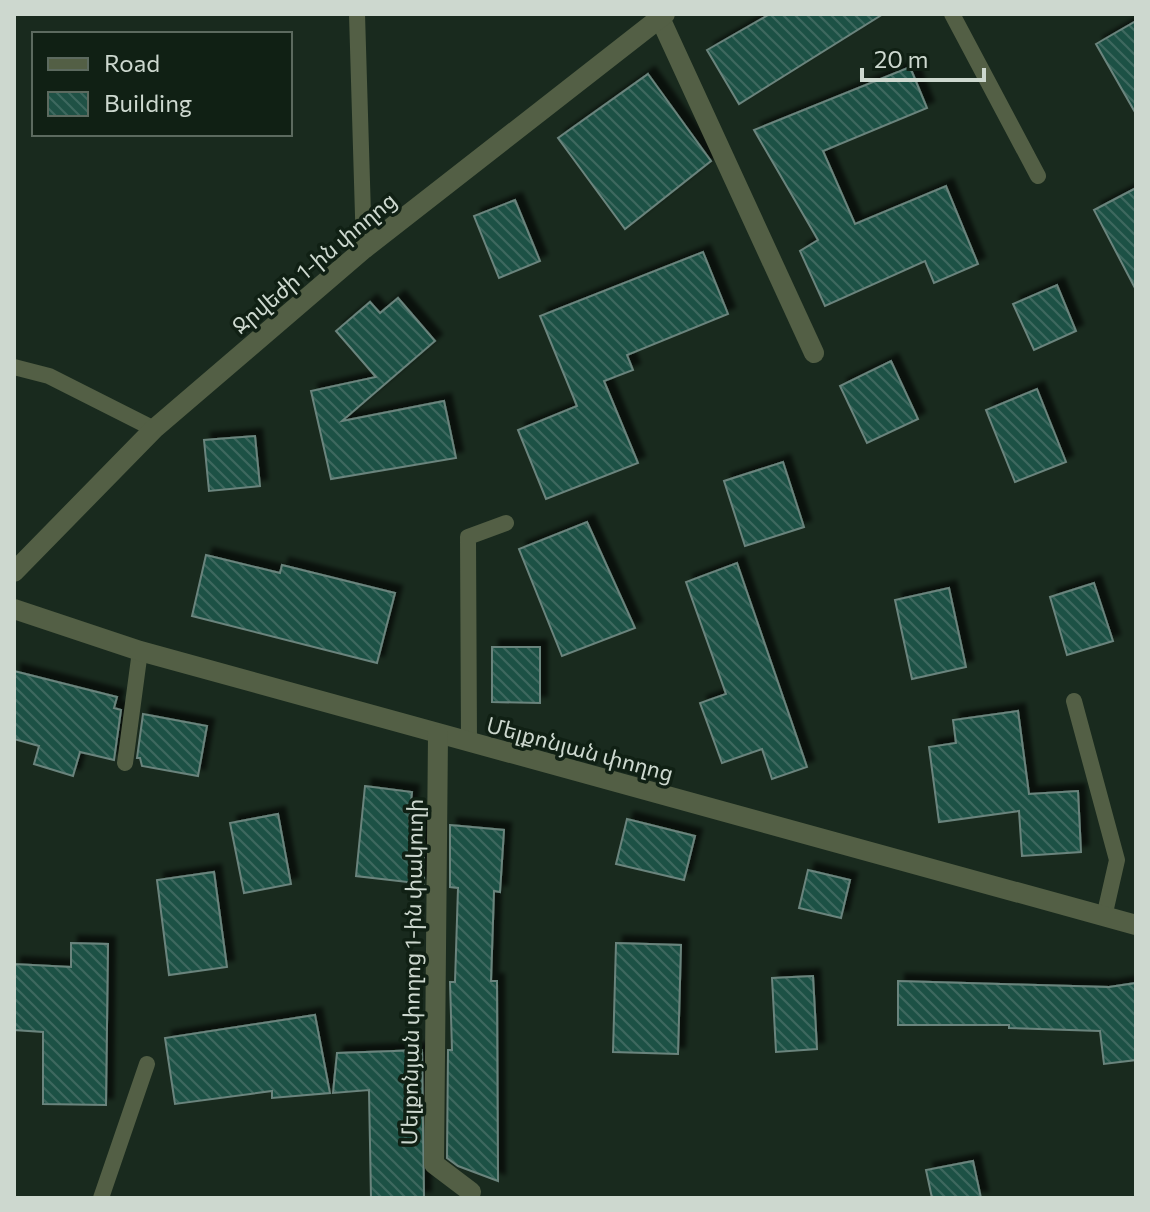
<svg xmlns="http://www.w3.org/2000/svg" width="1150" height="1212" font-family="Commissioner,'Noto Sans Armenian',sans-serif">
<style>
.building{fill:url(#building-back-hatch);stroke:#6b847d;stroke-width:2;filter:url(#shadow)}
.lines{fill:none;stroke-linecap:round;stroke-linejoin:round}
.lane{stroke:#535f45;stroke-width:16}
.street{stroke:#535f45;stroke-width:20}
.labels{text-anchor:middle;stroke-width:7;stroke-linejoin:round;paint-order:stroke}
.street-label{font-size:22px;fill:#cdd8cf;stroke:#102014}
</style>
<defs>
<pattern id="building-back-hatch" width="6" height="6" patternUnits="userSpaceOnUse" patternTransform="scale(2)"><rect width="6" height="6" fill="#1f5145"/><path d="M-1 5l2 2M0 0l6 6M5-1l2 2" fill="none" stroke="#3e695f"/></pattern>
<filter id="shadow"><feDropShadow dx="7" dy="-7" stdDeviation="2" flood-color="#0009"/></filter>
</defs>
<rect width="100%" height="100%" fill="#192a1e"/>
<g class="building">
<path d="M 770,14 L 883,14 L 739,104 L 707,50 Z"/>
<path d="M 1136,21 L 1136,114 L 1096,44 Z"/>
<path d="M 910,67 L 927,108 L 823,151 L 855,224 L 946,186 L 978,264 L 934,283 L 925,261 L 825,306 L 800,251 L 818,240 L 754,130 Z"/>
<path d="M 648,74 L 711,161 L 625,229 L 558,138 Z"/>
<path d="M 1136,188 L 1136,290 L 1094,210 Z"/>
<path d="M 515,200 L 540,261 L 499,278 L 474,216 Z"/>
<path d="M 703,252 L 728,314 L 627,355 L 633,370 L 604,381 L 638,463 L 546,499 L 518,430 L 577,406 L 540,316 Z"/>
<path d="M 1057,285 L 1076,331 L 1034,350 L 1013,304 Z"/>
<path d="M 398,298 L 435,341 L 342,421 L 444,401 L 456,458 L 331,479 L 311,391 L 376,377 L 336,331 L 370,302 L 380,313 Z"/>
<path d="M 891,361 L 918,419 L 867,443 L 840,386 Z"/>
<path d="M 1037,389 L 1066,462 L 1015,482 L 986,410 Z"/>
<path d="M 255,436 L 260,486 L 209,491 L 204,440 Z"/>
<path d="M 783,462 L 804,527 L 745,546 L 724,481 Z"/>
<path d="M 587,522 L 635,628 L 562,656 L 519,549 Z"/>
<path d="M 206,555 L 280,573 L 282,565 L 395,593 L 377,663 L 192,616 Z"/>
<path d="M 737,563 L 807,767 L 772,779 L 762,749 L 722,763 L 700,703 L 726,694 L 686,582 Z"/>
<path d="M 1094,583 L 1113,641 L 1067,655 L 1050,597 Z"/>
<path d="M 949,588 L 966,667 L 912,679 L 895,600 Z"/>
<path d="M 492,647 L 540,647 L 540,703 L 492,702 Z"/>
<path d="M 14,671 L 117,697 L 114,708 L 121,710 L 114,760 L 80,752 L 73,776 L 34,764 L 39,746 L 14,739 Z"/>
<path d="M 1018,711 L 1029,794 L 1078,791 L 1081,852 L 1022,856 L 1019,811 L 939,822 L 929,747 L 956,743 L 953,720 Z"/>
<path d="M 143,714 L 207,726 L 198,776 L 142,766 L 140,758 L 137,758 Z"/>
<path d="M 365,786 L 412,792 L 409,822 L 424,823 L 424,884 L 356,876 Z"/>
<path d="M 278,814 L 291,884 L 244,893 L 230,823 Z"/>
<path d="M 627,819 L 695,836 L 684,880 L 616,864 Z"/>
<path d="M 450,825 L 504,830 L 500,892 L 494,891 L 491,981 L 497,981 L 498,1181 L 458,1166 L 447,1158 L 448,1050 L 452,1050 L 450,982 L 455,982 L 458,888 L 450,887 Z"/>
<path d="M 808,870 L 850,880 L 841,918 L 799,908 Z"/>
<path d="M 214,872 L 227,967 L 169,975 L 157,880 Z"/>
<path d="M 71,943 L 108,944 L 106,1105 L 43,1104 L 43,1032 L 14,1030 L 14,964 L 71,967 Z"/>
<path d="M 616,943 L 681,945 L 678,1054 L 613,1052 Z"/>
<path d="M 813,976 L 817,1049 L 776,1052 L 772,978 Z"/>
<path d="M 898,981 L 1109,987 L 1136,983 L 1136,1060 L 1104,1064 L 1100,1031 L 1009,1028 L 1009,1025 L 898,1025 Z"/>
<path d="M 315,1015 L 330,1093 L 272,1098 L 272,1091 L 175,1104 L 165,1038 Z"/>
<path d="M 422,1050 L 424,1198 L 371,1198 L 369,1090 L 333,1093 L 337,1053 Z"/>
<path d="M 973,1161 L 981,1198 L 932,1198 L 926,1170 Z"/>
</g>
<g class="lines">
<g class="lane">
<path d="M 357,14 L 364,249"/>
<path d="M 952,14 L 1038,176"/>
<path d="M 14,367 L 49,376 L 154,429"/>
<path d="M 1074,701 L 1117,860 L 1104,917"/>
<path d="M 469,743 L 468,537 L 506,523"/>
<path d="M 125,763 L 140,651"/>
<path d="M 101,1198 L 147,1064"/>
</g>
<g class="street">
<path d="M 660,18 L 814,353"/>
<path d="M 14,572 L 154,429 L 364,249 L 665,14"/>
<path d="M 14,609 L 140,651 L 1136,925"/>
<path d="M 438,735 L 434,1164 L 471,1192"/>
</g>
</g>
<g class="labels">
<g class="street-label">
<text transform="translate(314 263) rotate(-40)" y="8">Ջրվեժի 1-ին փողոց</text>
<text transform="translate(580 749) rotate(15)" y="8">Մելքոնյան փողոց</text>
<text transform="translate(412 972) rotate(-89)" y="8">Մելքոնյան փողոց 1-ին փակուղի</text>
</g>
</g>
<rect width="1150" height="1212" fill="none" stroke="#cdd8cf" stroke-width="32"/>
<rect x="32" y="32" width="260" height="104" fill="#102014" stroke="#5c6a5f" stroke-width="2"/>
<rect x="48" y="58" width="40" height="12" fill="#535f45" stroke="#5c6a5f" stroke-width="2"/>
<text x="104" y="72" font-size="24" fill="#cdd8cf">Road</text>
<rect x="48" y="92" width="40" height="24" fill="url(#building-back-hatch)" stroke="#5c6a5f" stroke-width="2"/>
<text x="104" y="112" font-size="24" fill="#cdd8cf">Building</text>
<path d="M862 68v12h122v-12" fill="none" stroke="#cdd8cf" stroke-width="4"/>
<text x="874" y="68" font-size="24" fill="#cdd8cf" stroke="#102014" stroke-width="6" paint-order="stroke">20 m</text>
</svg>
